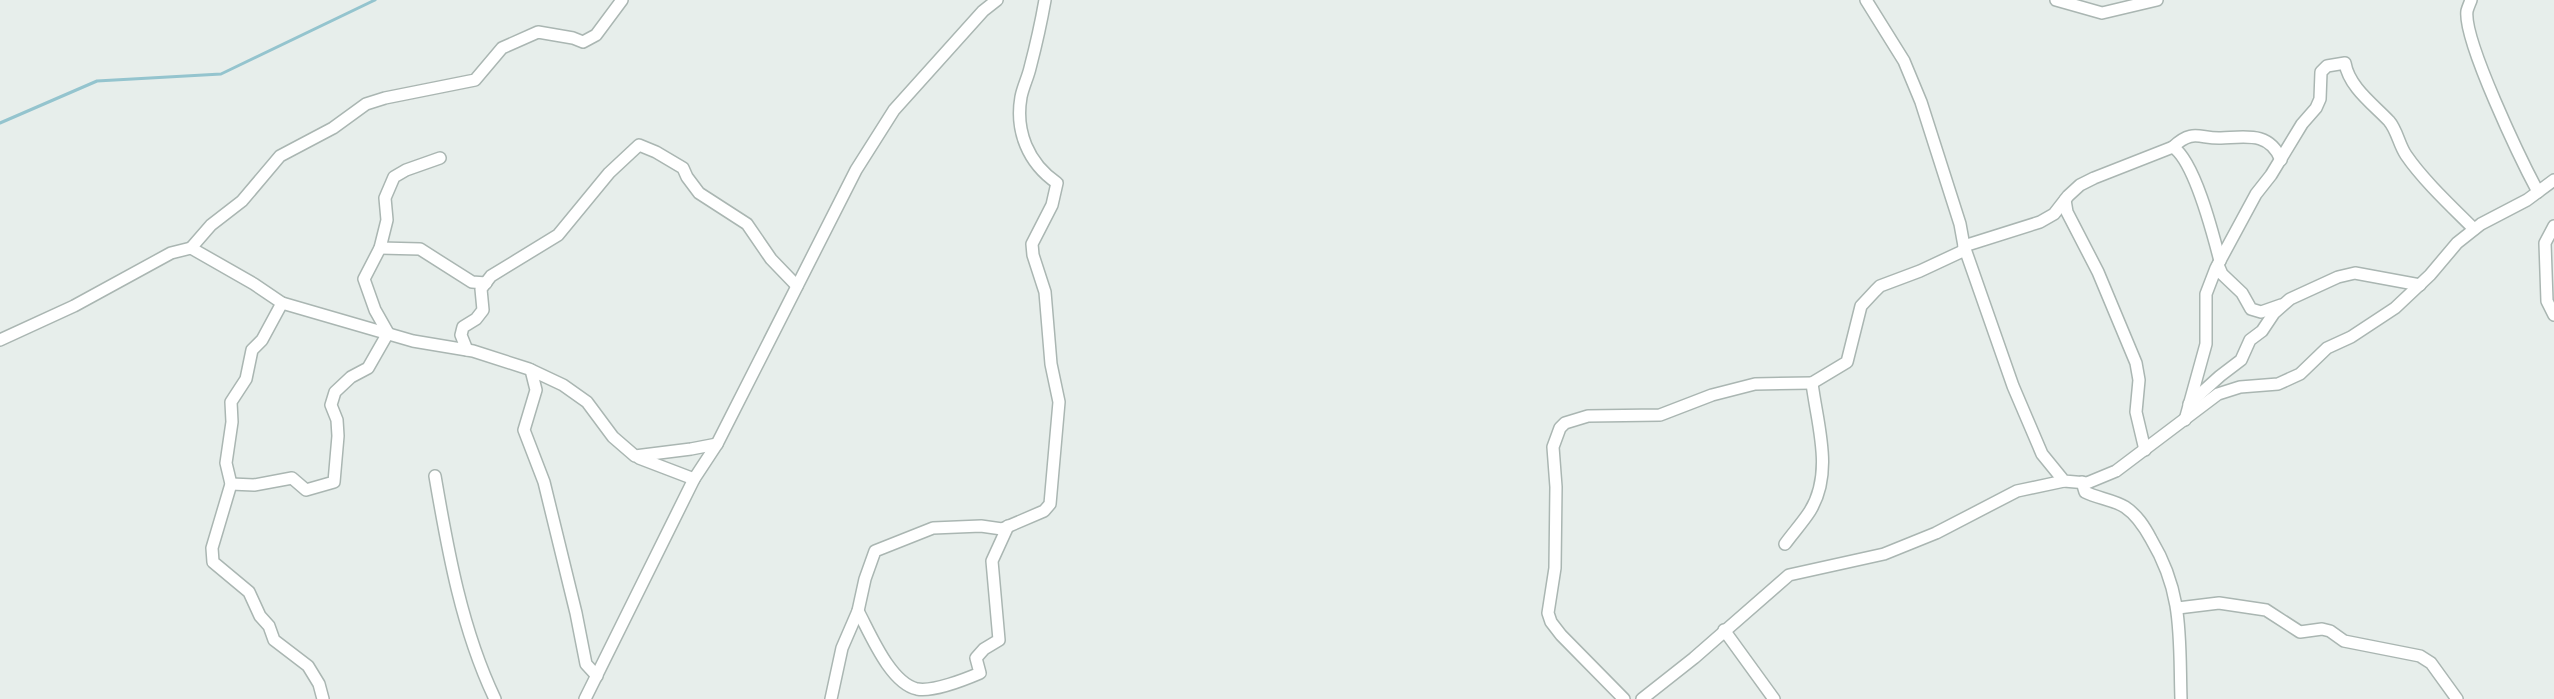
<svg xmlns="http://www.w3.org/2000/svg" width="2554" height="699" font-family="'IBM Plex Sans',sans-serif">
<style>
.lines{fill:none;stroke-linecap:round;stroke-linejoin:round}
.stream{stroke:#94c4ce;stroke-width:3}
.minor-casing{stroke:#aab6b2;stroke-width:14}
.minor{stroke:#fff;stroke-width:11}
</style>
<rect width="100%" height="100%" fill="#e7eeeb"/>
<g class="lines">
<path class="stream" d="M 0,123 L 97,81 L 221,74 L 375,0"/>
<g class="minor-casing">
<g id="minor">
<path d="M 1866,0 L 1904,61 L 1921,102 L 1960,224 L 1964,246 L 2013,386 L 2042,454 L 2064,481 L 2087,483 L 2116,471 L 2218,394 L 2240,387 L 2278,384 L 2300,374 L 2327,348 L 2351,337 L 2395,308 L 2430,275 L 2457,243 L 2481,224 L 2527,200 L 2554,180"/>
<path d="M 2056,0 L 2102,13 L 2157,0"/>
<path d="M 2471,0 C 2470,3 2468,7 2467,11 C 2463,40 2522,162 2538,192"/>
<path d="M 2173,147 C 2195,162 2213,234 2220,261"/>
<path d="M 2065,200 L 2067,212 L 2098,272 L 2136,363 L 2139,380 L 2136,412 L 2145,450"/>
<path d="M 2554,226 L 2545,243 L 2547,301 L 2554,315"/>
<path d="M 1964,246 L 2040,222 L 2054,214 L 2068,196 L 2080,185 L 2094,178 L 2173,147 C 2193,128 2200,139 2221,138 C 2245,137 2270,131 2281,160"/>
<path d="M 191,248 L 211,225 L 242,201 L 280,156 L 333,128 L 366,104 L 385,98 L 475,80 L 502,48 L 538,32 L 573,38 L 583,42 L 596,35 L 622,0"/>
<path d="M 380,248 L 420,249 L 472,282 L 486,283"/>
<path d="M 2218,265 L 2222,274 L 2242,293 L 2251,309 L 2261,312 L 2281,305"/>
<path d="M 282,303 L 262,340 L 252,350 L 246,379 L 231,402 L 232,422 L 226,463 L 231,484 L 212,548 L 213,562 L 249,592 L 260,616 L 269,626 L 274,640 L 308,666 L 319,684 L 323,699"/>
<path d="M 0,340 L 74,306 L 171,253 L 191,248 L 254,284 L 282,303 L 413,341 L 473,351 L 529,369 L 563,385 L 587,402 L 613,437 L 635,456 L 691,449 L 717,444"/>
<path d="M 467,350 L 461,335 L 463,327 L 476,319 L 483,310 L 481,289 L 491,276 L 558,235 L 609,173 L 639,145 L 656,152 L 683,168 L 687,177 L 699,193 L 747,224 L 771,259 L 797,286"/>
<path d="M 531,370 L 536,390 L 524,430 L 544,482 L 576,613 L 586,664 L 597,676"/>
<path d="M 2189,404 L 2220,376 L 2241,360 L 2250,340 L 2262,331 L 2274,313 L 2290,299 L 2338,277 L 2355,273 L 2420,285"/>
<path d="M 2185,420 L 2206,344 L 2206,294 L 2216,268 L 2256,194 L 2271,175 L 2302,124 L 2316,108 L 2320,99 L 2321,72 L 2327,66 L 2345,63 C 2349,87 2373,104 2389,121 C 2397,130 2399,145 2406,155 C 2423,180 2452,207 2474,229"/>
<path d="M 639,458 L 694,479"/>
<path d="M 435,476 C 448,552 462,630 495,699"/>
<path d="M 2082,482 L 2085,492 C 2097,498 2114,500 2125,507 C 2137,515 2144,526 2151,539 C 2184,594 2179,638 2181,699"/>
<path d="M 231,484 L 254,485 L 292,478 L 306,490 L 334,482 L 338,436 L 337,420 L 331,405 L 335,392 L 351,377 L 368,368 L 388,333 L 375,310 L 364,279 L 380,248 L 387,220 L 385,198 L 394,177 L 406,170 L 440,158"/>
<path d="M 1785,544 C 1793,533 1803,522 1810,511 C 1834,472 1817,424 1812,383 L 1847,362 L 1861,306 L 1875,291 L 1880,286 L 1920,271 L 1965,250"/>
<path d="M 2178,608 L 2219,603 L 2266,610 L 2300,632 L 2322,629 L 2330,631 L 2344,641 L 2420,656 L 2431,663 L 2457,699"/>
<path d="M 858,611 C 870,633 890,683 917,689 C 933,692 966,679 980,673 L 976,658 L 984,649 L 999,640 L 992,561 L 1008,526"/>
<path d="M 1724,630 L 1774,699"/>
<path d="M 585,699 L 694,479 L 717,444 L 856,170 L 894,110 L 983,11 L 997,0"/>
<path d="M 831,699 L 842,648 L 858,611 L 865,579 L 875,551 L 933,528 L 981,526 L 1002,529 L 1044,511 L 1050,504 L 1059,402 L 1051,364 L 1045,292 L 1033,255 L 1032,244 L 1052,205 L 1057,183 C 1028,163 1015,131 1021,97 C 1023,87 1028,77 1030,68 C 1036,45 1041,23 1045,0"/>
<path d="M 1624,699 L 1561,635 L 1551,622 L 1548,613 L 1555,568 L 1556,487 L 1553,447 L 1560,428 L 1565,423 L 1588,416 L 1660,415 L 1712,395 L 1755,384 L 1812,383"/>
<path d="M 1642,699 L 1694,658 L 1789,575 L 1884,554 L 1936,533 L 2017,491 L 2064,481"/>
</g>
</g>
<use href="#minor" class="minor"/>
</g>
</svg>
